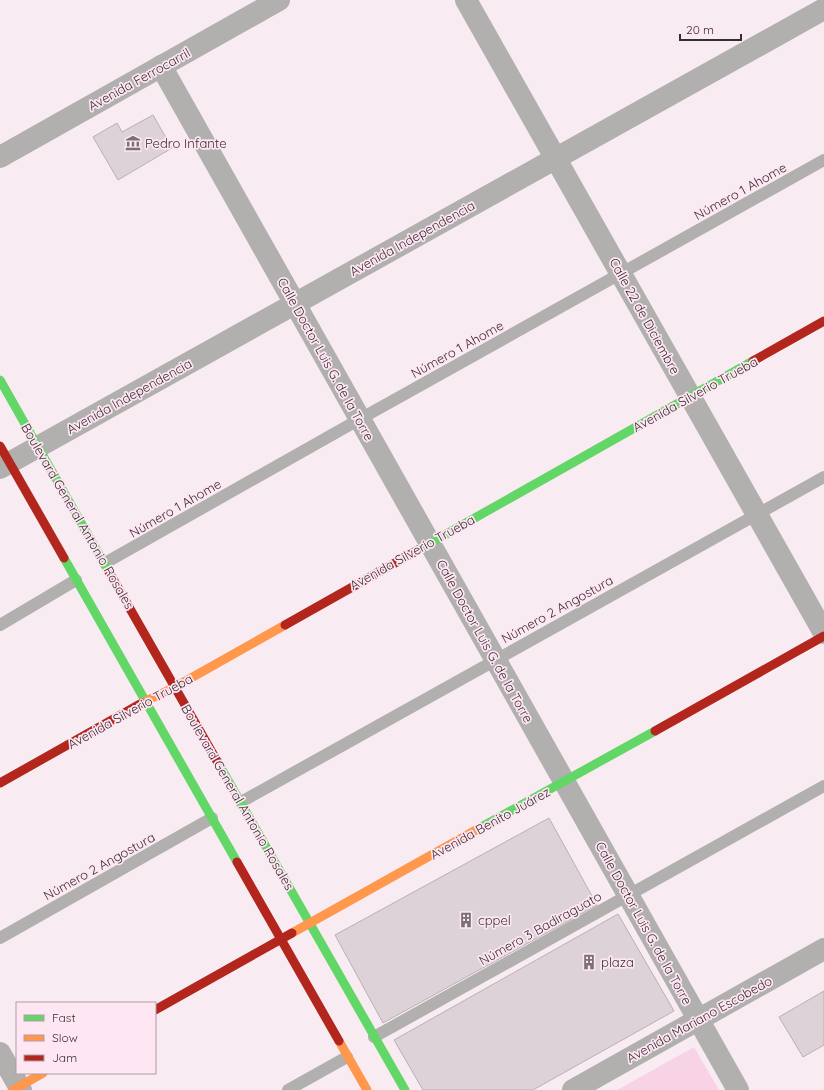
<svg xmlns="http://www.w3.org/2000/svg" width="824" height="1090" font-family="Quicksand,sans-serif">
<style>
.green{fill:#f8d3e6}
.building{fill:#dcd2d8;stroke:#b9b0b5}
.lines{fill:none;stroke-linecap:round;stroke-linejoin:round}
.lane{stroke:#b1b0af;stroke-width:12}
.street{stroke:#b1b0af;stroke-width:22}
.fast{stroke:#63d668;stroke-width:9}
.slow{stroke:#ff974d;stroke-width:9}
.jam{stroke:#b3261e;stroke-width:9}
.labels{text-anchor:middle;stroke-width:3.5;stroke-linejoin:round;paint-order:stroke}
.street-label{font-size:13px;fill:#362d31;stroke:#fee6f2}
.poi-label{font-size:13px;fill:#362d31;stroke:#fee6f2;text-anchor:start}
</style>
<rect width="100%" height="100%" fill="#f8ecf2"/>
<path class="green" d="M 694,1047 L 719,1090 L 617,1090 Z"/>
<g class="building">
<path d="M 153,115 L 172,148 L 118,180 L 93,137 L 117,123 L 122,132 Z"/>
<path d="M 549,818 L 597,905 L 383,1023 L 335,935 Z"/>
<path d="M 618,914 L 674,1011 L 533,1090 L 423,1090 L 394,1040 Z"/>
<path d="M 824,991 L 824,1045 L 803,1057 L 779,1017 Z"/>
</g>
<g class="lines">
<g class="lane">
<path d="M 105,563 L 360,419 L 824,160"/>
<path d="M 0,625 L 76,580"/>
<path d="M 241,802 L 824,477"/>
<path d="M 0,938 L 212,818"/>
<path d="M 374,1037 L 824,786"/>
<path d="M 288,1090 L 347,1057"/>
</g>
<g class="street">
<path d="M 466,0 L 824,633"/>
<path d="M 161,66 L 738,1090"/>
<path d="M 0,157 L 279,0"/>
<path d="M 0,468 L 824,9"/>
<path d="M 0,1053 L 21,1090"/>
<path d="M 573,1090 L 824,949"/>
</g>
<g class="fast">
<path d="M 0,380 L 109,572"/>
<path d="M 418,550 L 753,361"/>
<path d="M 64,558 L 237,862"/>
<path d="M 217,761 L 405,1090"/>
<path d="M 476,830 L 655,731"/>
</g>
<g class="slow">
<path d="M 142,703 L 175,687 L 285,625"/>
<path d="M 292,933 L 476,830"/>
<path d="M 339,1041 L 367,1090"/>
<path d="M 13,1090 L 43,1073"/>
</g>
<g class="jam">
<path d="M 753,361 L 824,321"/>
<path d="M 0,446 L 64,558"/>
<path d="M 109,572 L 217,761"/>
<path d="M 285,625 L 418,550"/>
<path d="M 655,731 L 824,636"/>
<path d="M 0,783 L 142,703"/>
<path d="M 237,862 L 339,1041"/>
<path d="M 155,1010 L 292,933"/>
</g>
</g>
<defs>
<g id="museum-bare" transform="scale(1.2)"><path d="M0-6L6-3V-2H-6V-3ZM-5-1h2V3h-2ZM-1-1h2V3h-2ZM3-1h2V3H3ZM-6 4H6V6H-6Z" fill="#7a7075" stroke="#fee6f2" stroke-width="2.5" paint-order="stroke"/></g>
<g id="building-bare" transform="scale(1.2)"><path d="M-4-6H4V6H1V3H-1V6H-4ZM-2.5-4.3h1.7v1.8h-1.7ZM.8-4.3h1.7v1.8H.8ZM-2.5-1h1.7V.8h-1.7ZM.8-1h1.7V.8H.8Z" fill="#7a7075" stroke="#fee6f2" stroke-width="2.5" paint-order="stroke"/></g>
</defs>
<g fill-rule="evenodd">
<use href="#museum-bare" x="133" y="143"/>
<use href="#building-bare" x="466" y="920"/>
<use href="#building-bare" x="589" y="962"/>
</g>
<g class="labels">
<g class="street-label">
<text transform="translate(139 79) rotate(-29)" y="5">Avenida Ferrocarril</text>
<text transform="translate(740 191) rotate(-29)" y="5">Número 1 Ahome</text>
<text transform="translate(412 238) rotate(-29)" y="5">Avenida Independencia</text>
<text transform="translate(645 316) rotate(61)" y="5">Calle 22 de Diciembre</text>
<text transform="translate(457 349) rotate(-29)" y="5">Número 1 Ahome</text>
<text transform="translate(326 359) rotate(61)" y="5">Calle Doctor Luis G. de la Torre</text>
<text transform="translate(695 394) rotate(-29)" y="5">Avenida Silverio Trueba</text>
<text transform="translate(129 396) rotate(-29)" y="5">Avenida Independencia</text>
<text transform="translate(175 508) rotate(-30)" y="5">Número 1 Ahome</text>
<text transform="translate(78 516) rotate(60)" y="5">Boulevard General Antonio Rosales</text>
<text transform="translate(412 552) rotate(-29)" y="5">Avenida Silverio Trueba</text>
<text transform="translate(557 609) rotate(-29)" y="5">Número 2 Angostura</text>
<text transform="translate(485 641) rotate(61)" y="5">Calle Doctor Luis G. de la Torre</text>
<text transform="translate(130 711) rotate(-29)" y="5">Avenida Silverio Trueba</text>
<text transform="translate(238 797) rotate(60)" y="5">Boulevard General Antonio Rosales</text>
<text transform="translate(490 823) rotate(-29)" y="5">Avenida Benito Juárez</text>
<text transform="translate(99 866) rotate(-29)" y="5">Número 2 Angostura</text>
<text transform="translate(644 923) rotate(61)" y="5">Calle Doctor Luis G. de la Torre</text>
<text transform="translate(540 928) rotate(-29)" y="5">Número 3 Badiraguato</text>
<text transform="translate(699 1019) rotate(-29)" y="5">Avenida Mariano Escobedo</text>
</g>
<g class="poi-label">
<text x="145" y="148">Pedro Infante</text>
<text x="478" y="925">cppel</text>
<text x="601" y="967">plaza</text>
</g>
</g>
<rect x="16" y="1002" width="140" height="72" fill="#fee6f2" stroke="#ae9ca5"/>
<rect x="24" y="1015" width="20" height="6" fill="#63d668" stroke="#ae9ca5"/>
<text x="52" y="1022" font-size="12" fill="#362d31">Fast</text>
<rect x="24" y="1035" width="20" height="6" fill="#ff974d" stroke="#ae9ca5"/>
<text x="52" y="1042" font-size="12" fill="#362d31">Slow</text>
<rect x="24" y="1055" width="20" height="6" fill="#b3261e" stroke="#ae9ca5"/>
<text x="52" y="1062" font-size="12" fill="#362d31">Jam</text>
<path d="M680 34v6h61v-6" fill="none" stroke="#362d31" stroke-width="2"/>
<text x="686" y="34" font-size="12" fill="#362d31" stroke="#fee6f2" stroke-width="3" paint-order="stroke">20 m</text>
</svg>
